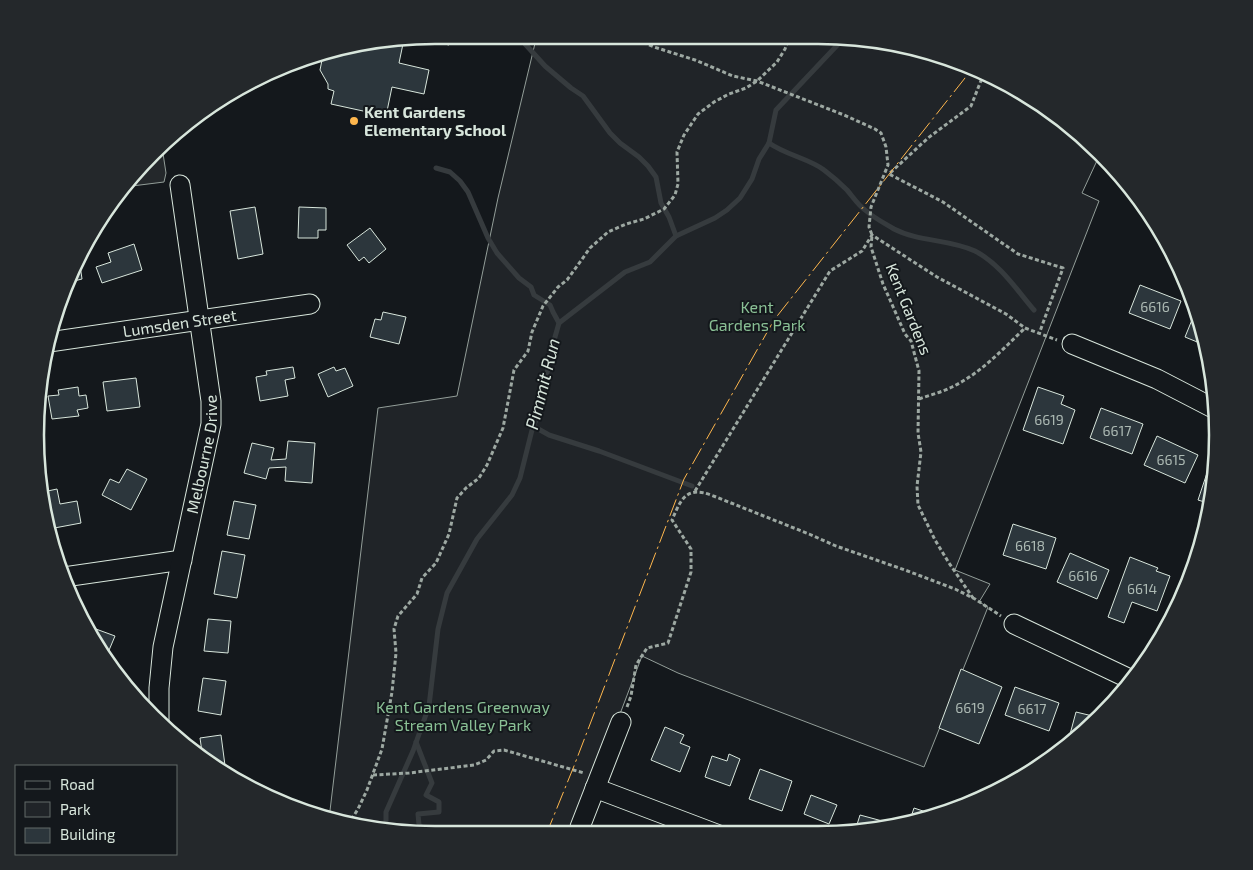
<svg xmlns="http://www.w3.org/2000/svg" width="1253" height="870" font-family="'Exo 2',sans-serif">
<style>
.green{fill:#202428;stroke:#939e99}
.parking{fill:#24282b;stroke:#939e99}
.lines{fill:none;stroke-linecap:round;stroke-linejoin:round}
.stream{stroke:#363b3e;stroke-width:5}
.building{fill:#2c363c;stroke:#d8e6dc}
.minor-casing{stroke:#d8e6dc;stroke-width:21}
.path{stroke:#9da8a2;stroke-width:3;stroke-dasharray:4 2.5;stroke-linecap:butt}
.minor{stroke:#14181c;stroke-width:19}
.power{stroke:#ffb74d;stroke-width:1;stroke-dasharray:18 4 2.5 4;stroke-linecap:butt}
.poi-dot{fill:#ffb74d;stroke:#14181c;stroke-width:2}
.labels{text-anchor:middle;stroke-width:4;stroke-linejoin:round;paint-order:stroke}
.number-label{font-size:14px;fill:#adbab4}
.poi-label{font-size:16px;font-weight:bold;fill:#d8e6dc;stroke:#14181c;text-anchor:start}
.park-label{font-size:16px;fill:#8ac095;stroke:#14181c}
.street-label{font-size:16px;fill:#d8e6dc;stroke:#14181c}
.water-label{font-size:18px;font-style:italic;fill:#d8e6dc;stroke:#14181c}
.rim{fill:none;stroke:#d8e6dc;stroke-width:2.5}
</style>
<rect width="100%" height="100%" fill="#14181c"/>
<path class="green" d="M 537,35 L 818,35 L 896,43 L 995,76 L 1101,152 L 1082,193 L 1099,201 L 955,570 L 990,584 L 979,602 L 988,607 L 924,767 L 678,673 L 642,656 L 574,835 C 493,835 407,843 329,819 L 378,408 L 457,396 L 498,198 Z"/>
<path class="parking" d="M 162,147 L 166,173 L 164,182 L 124,187 L 134,171 Z"/>
<g class="lines">
<g class="stream">
<path d="M 517,35 L 545,66 L 571,88 L 583,96 L 610,133 L 620,143 L 639,157 L 648,166 L 656,177 L 661,203 L 669,217 L 676,236"/>
<path d="M 769,143 C 786,155 810,159 824,170 C 832,176 840,183 847,190 C 853,197 858,205 865,210 C 874,218 884,223 894,229 C 919,242 949,239 975,251 C 1000,264 1016,289 1034,310"/>
<path d="M 436,168 L 450,172 L 460,181 L 468,192 L 488,238 L 497,253 L 519,278 L 531,287 L 534,295 L 550,305 L 553,312 L 559,323"/>
<path d="M 533,426 L 549,435 L 599,451 L 692,486"/>
<path d="M 416,742 L 432,783 L 426,795 L 439,802 L 439,812 L 418,814 L 419,825 L 432,835"/>
<path d="M 386,830 L 386,812 L 413,751 L 429,706 L 438,629 L 447,593 L 477,539 L 512,495 L 520,478 L 533,426 L 540,413 L 551,351 L 559,323 L 625,272 L 650,262 L 676,236 L 715,218 L 727,210 L 740,198 L 752,179 L 759,159 L 769,143 L 776,110 L 844,38"/>
</g>
</g>
<g class="building">
<path d="M 435,35 L 451,35 L 449,45 L 416,38 Z"/>
<path d="M 404,39 L 399,63 L 429,70 L 424,94 L 392,87 L 386,116 L 331,104 L 334,91 L 328,89 L 328,84 L 320,70 L 322,60 L 316,56 L 331,49 Z"/>
<path d="M 255,207 L 263,254 L 238,259 L 230,211 Z"/>
<path d="M 299,207 L 326,208 L 326,230 L 318,230 L 318,238 L 298,238 Z"/>
<path d="M 370,228 L 386,249 L 369,263 L 364,257 L 359,261 L 347,245 Z"/>
<path d="M 134,244 L 142,270 L 102,283 L 96,267 L 111,262 L 108,253 Z"/>
<path d="M 80,265 L 82,279 L 74,281 L 74,286 L 64,287 L 66,282 L 75,266 Z"/>
<path d="M 1140,285 L 1181,301 L 1170,329 L 1129,313 Z"/>
<path d="M 1196,310 L 1207,346 L 1185,337 Z"/>
<path d="M 383,312 L 406,317 L 399,344 L 370,337 L 375,319 L 381,320 Z"/>
<path d="M 293,367 L 295,378 L 285,380 L 288,396 L 260,401 L 256,377 L 267,375 L 266,371 Z"/>
<path d="M 334,367 L 336,371 L 345,368 L 353,386 L 328,397 L 318,374 Z"/>
<path d="M 136,378 L 140,407 L 107,411 L 103,382 Z"/>
<path d="M 78,387 L 79,396 L 86,395 L 88,408 L 77,410 L 79,416 L 52,419 L 48,396 L 59,395 L 58,390 Z"/>
<path d="M 1038,387 L 1064,396 L 1061,404 L 1075,410 L 1063,444 L 1023,430 Z"/>
<path d="M 1101,408 L 1143,424 L 1132,454 L 1090,438 Z"/>
<path d="M 1157,436 L 1198,455 L 1185,483 L 1144,465 Z"/>
<path d="M 288,441 L 315,443 L 312,483 L 285,481 L 286,467 L 269,468 L 266,479 L 244,473 L 252,443 L 274,448 L 271,460 L 286,459 Z"/>
<path d="M 127,469 L 147,479 L 131,510 L 102,495 L 110,479 L 119,483 Z"/>
<path d="M 1208,470 L 1214,472 L 1211,504 L 1198,500 Z"/>
<path d="M 57,489 L 60,504 L 77,501 L 81,523 L 49,529 L 43,492 Z"/>
<path d="M 234,501 L 256,505 L 249,539 L 227,535 Z"/>
<path d="M 1013,524 L 1056,538 L 1046,569 L 1003,555 Z"/>
<path d="M 222,551 L 245,555 L 237,598 L 214,594 Z"/>
<path d="M 1070,553 L 1109,570 L 1097,599 L 1057,582 Z"/>
<path d="M 1130,557 L 1158,568 L 1156,571 L 1170,576 L 1157,611 L 1132,602 L 1124,623 L 1108,617 Z"/>
<path d="M 208,619 L 231,621 L 228,653 L 204,651 Z"/>
<path d="M 85,625 L 115,636 L 107,655 Z"/>
<path d="M 961,669 L 1002,687 L 979,744 L 939,728 Z"/>
<path d="M 203,678 L 226,681 L 221,715 L 198,711 Z"/>
<path d="M 1015,687 L 1059,703 L 1049,731 L 1005,715 Z"/>
<path d="M 1076,712 L 1101,718 L 1072,738 L 1069,738 Z"/>
<path d="M 665,727 L 684,735 L 680,743 L 690,747 L 680,772 L 651,760 Z"/>
<path d="M 221,735 L 226,773 L 223,773 L 203,759 L 200,738 Z"/>
<path d="M 729,754 L 740,759 L 730,786 L 705,777 L 712,756 L 727,761 Z"/>
<path d="M 760,769 L 792,781 L 782,811 L 749,799 Z"/>
<path d="M 811,795 L 837,805 L 829,824 L 804,814 Z"/>
<path d="M 914,808 L 932,814 L 932,815 L 909,823 Z"/>
<path d="M 860,815 L 886,822 L 884,828 L 855,831 Z"/>
</g>
<g class="lines">
<g class="minor-casing">
<g id="minor">
<path id="s1" d="M 49,342 L 310,304"/>
<path d="M 1072,344 L 1157,379 L 1215,409"/>
<path d="M 64,577 L 182,560"/>
<path d="M 1014,624 L 1132,680"/>
<path id="s2" d="M 159,724 L 159,688 L 163,647 L 211,424 L 211,401 L 180,185"/>
<path d="M 595,788 L 719,835"/>
<path d="M 580,827 L 621,722"/>
</g>
</g>
<g class="path">
<path d="M 625,35 L 654,47 L 695,60 L 733,76 L 757,81 L 844,115 L 875,129 L 881,133 L 886,147 L 888,165 L 871,207 L 869,227 L 872,235 L 871,247 L 883,284 L 905,334 L 911,341 L 919,371 L 918,433 L 921,452 L 917,486 L 918,505 L 935,540 L 949,563 L 973,598"/>
<path d="M 984,73 L 971,106 L 928,138 L 889,174 L 943,202 L 1018,254 L 1063,268 L 1039,334"/>
<path d="M 919,399 C 930,395 942,392 952,387 C 981,373 1002,350 1025,328"/>
<path d="M 695,491 L 830,271 L 862,251 L 872,235 L 937,277 L 1006,314 L 1025,328 L 1057,340"/>
<path d="M 627,707 L 631,696 L 636,665 L 647,648 L 668,643 L 691,572 L 691,549 L 672,520 C 681,499 686,486 711,495 L 809,534 L 836,546 L 905,570 L 955,589 L 975,599 L 1001,616"/>
<path d="M 373,775 L 409,773 L 474,765 L 486,760 L 494,751 L 504,750 L 584,773"/>
<path d="M 348,825 L 358,809 L 367,790 L 382,749 L 392,692 L 396,653 L 394,629 L 398,616 L 417,594 L 422,578 L 436,563 L 449,534 L 457,498 L 466,488 L 479,478 L 487,465 L 503,428 L 514,370 L 528,351 L 532,332 L 543,306 L 558,287 L 567,280 L 590,248 L 608,232 L 626,224 L 644,219 L 664,209 L 675,195 L 678,184 L 677,152 L 684,135 L 698,114 L 714,102 L 729,94 L 746,88 L 757,81 L 777,62 L 785,49 L 790,35"/>
</g>
<use href="#minor" class="minor"/>
<path class="power" d="M 546,835 L 574,766 L 684,479 L 774,320 L 965,78 L 967,67"/>
</g>
<circle class="poi-dot" cx="354" cy="121" r="5"/>
<g class="labels">
<g class="number-label">
<text x="1155" y="312">6616</text>
<text x="1049" y="425">6619</text>
<text x="1117" y="436">6617</text>
<text x="1171" y="465">6615</text>
<text x="1030" y="551">6618</text>
<text x="1083" y="581">6616</text>
<text x="1142" y="594">6614</text>
<text x="970" y="713">6619</text>
<text x="1032" y="714">6617</text>
</g>
<g class="poi-label">
<text x="364" y="118">Kent Gardens<tspan x="364" dy="18">Elementary School</tspan></text>
</g>
<g class="park-label">
<text x="757" y="313">Kent<tspan x="757" dy="18">Gardens Park</tspan></text>
<text x="463" y="713">Kent Gardens Greenway<tspan x="463" dy="18">Stream Valley Park</tspan></text>
</g>
<g class="street-label">
<text transform="translate(909 309) rotate(68)" y="6">Kent Gardens</text>
<text dy="6" stroke="none"><textPath href="#s1" startOffset="132">Lumsden Street</textPath></text>
<text dy="6" stroke="none"><textPath href="#s2" startOffset="274">Melbourne Drive</textPath></text>
</g>
<g class="water-label">
<text transform="translate(543 384) rotate(-76)" y="6">Pimmit Run</text>
</g>
</g>
<path d="M0 0H1253V870H0ZM435 44H818A391 391 0 0 1 1209 435V435A391 391 0 0 1 818 826H435A391 391 0 0 1 44 435V435A391 391 0 0 1 435 44Z" fill="#24282b" fill-rule="evenodd"/>
<path class="rim" d="M435 44H818A391 391 0 0 1 1209 435V435A391 391 0 0 1 818 826H435A391 391 0 0 1 44 435V435A391 391 0 0 1 435 44Z"/>
<rect x="15" y="765" width="162" height="90" fill="#14181c" stroke="#626a69"/>
<rect x="25" y="781" width="25" height="8" fill="#14181c" stroke="#626a69"/>
<text x="60" y="790" font-size="15" fill="#d8e6dc">Road</text>
<rect x="25" y="802" width="25" height="15" fill="#202428" stroke="#626a69"/>
<text x="60" y="815" font-size="15" fill="#d8e6dc">Park</text>
<rect x="25" y="828" width="25" height="15" fill="#2c363c" stroke="#626a69"/>
<text x="60" y="840" font-size="15" fill="#d8e6dc">Building</text>
</svg>
